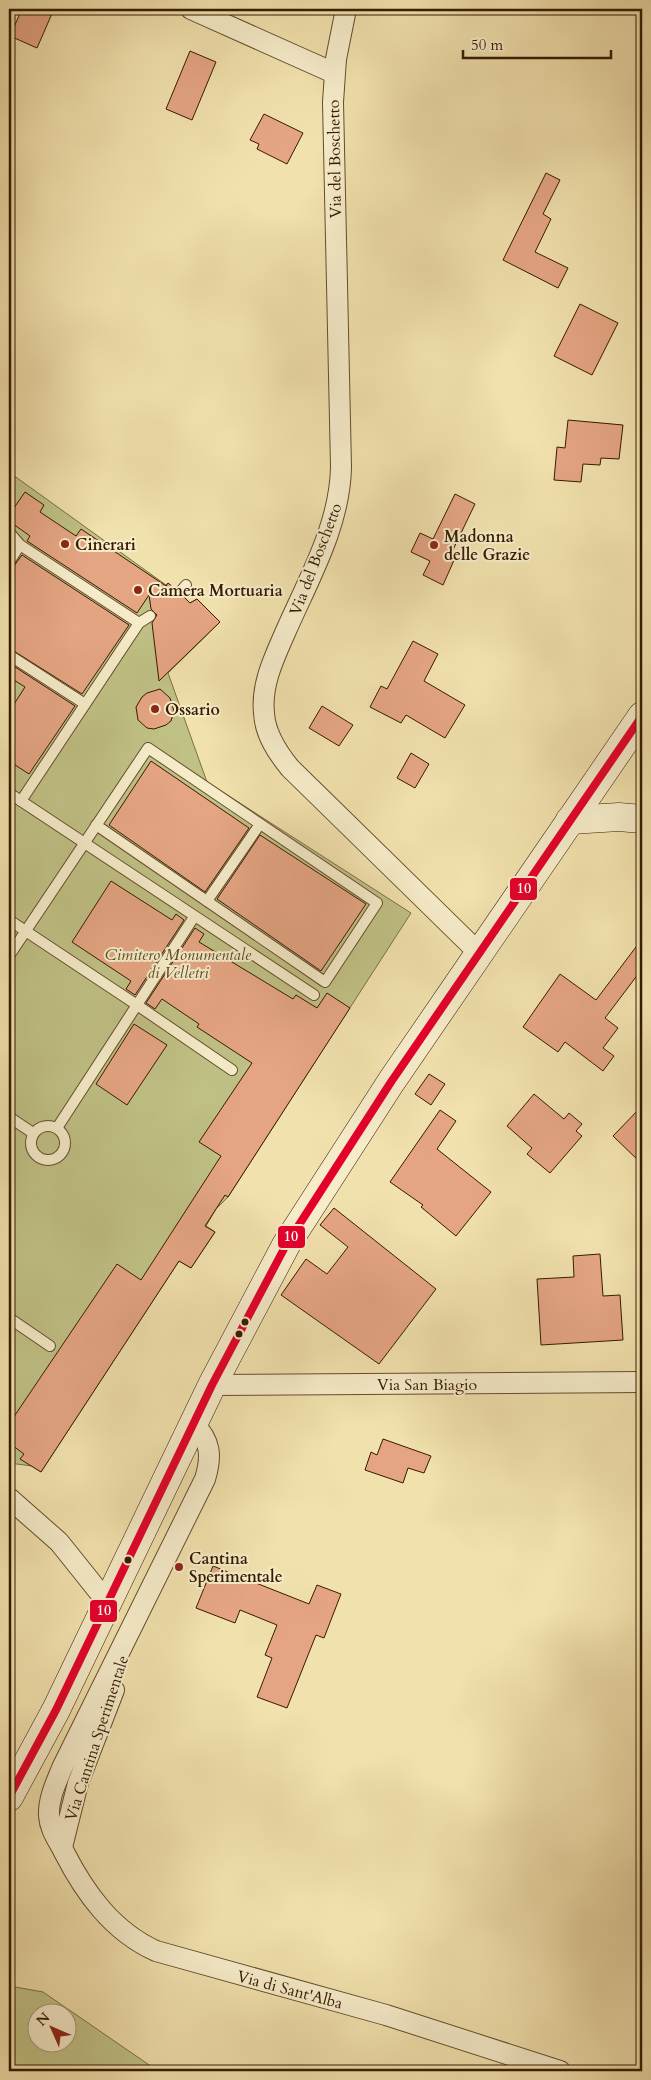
<svg xmlns="http://www.w3.org/2000/svg" width="651" height="2080" font-family="Cardo,serif">
<style>
.green{fill:#c0c185;stroke:#7b6e42;fill-rule:evenodd}
.building{fill:#e5a583;stroke:#361a00}
.lines{fill:none;stroke-linecap:round;stroke-linejoin:round}
.service-casing{stroke:#654c2b;stroke-width:12}
.minor-casing{stroke:#654c2b;stroke-width:22}
.secondary-casing{stroke:#361a00;stroke-width:29}
.service{stroke:#f6ecca;stroke-width:10}
.minor{stroke:#f6ecca;stroke-width:20}
.secondary{stroke:#f6ecca;stroke-width:28}
.bus-1-casing{stroke:#f6ecca;stroke-width:11}
.bus-1{stroke:#e4002b;stroke-width:8}
.poi-dot{fill:#8f2418;stroke:#f6ecca;stroke-width:2}
.bus-dot{fill:#361a00;stroke:#f6ecca;stroke-width:2}
.labels{text-anchor:middle;stroke-width:4;stroke-linejoin:round;paint-order:stroke}
.street-label{font-size:16px;fill:#361a00;stroke:#f6ecca}
.poi-label{font-size:16px;font-weight:bold;fill:#361a00;stroke:#f6ecca;text-anchor:start}
.park-label{font-size:16px;font-style:italic;fill:#5f4c28;stroke:#f6ecca}
.line-badge{stroke:#f6ecca;stroke-width:2}
.badge-label{font-size:14px;text-anchor:middle;font-weight:bold;fill:#fff}
</style>
<rect width="100%" height="100%" fill="#f1e1ad"/>
<filter id="stains"><feTurbulence type="fractalNoise" baseFrequency=".004" numOctaves="4"/><feColorMatrix values="0 0 0 0 .2 0 0 0 0 .09 0 0 0 0 .02 0 0 0 .5 -.17"/></filter>
<radialGradient id="worn" r=".72"><stop offset=".6" stop-color="#630" stop-opacity="0"/><stop offset="1" stop-color="#630" stop-opacity=".3"/></radialGradient>
<g class="green">
<path d="M 13,475 L 166,585 L 168,583 L 190,603 L 197,599 L 220,622 L 168,673 L 207,782 L 411,913 L 228,1197 L 216,1209 L 206,1226 L 215,1232 L 191,1268 L 179,1261 L 41,1472 L 32,1466 L 9,1463 L 9,480 Z"/>
<path d="M 10,1986 L 43,1992 L 158,2071 L 9,2071 ZM 38,2012 L 68,2012 L 68,2042 L 38,2042 Z"/>
</g>
<g class="building">
<path d="M 22,9 L 54,9 L 37,48 L 10,36 Z"/>
<path d="M 190,51 L 216,62 L 192,120 L 166,109 Z"/>
<path d="M 264,114 L 303,133 L 287,164 L 257,149 L 259,144 L 250,140 Z"/>
<path d="M 546,173 L 560,180 L 543,214 L 551,219 L 535,252 L 568,268 L 558,288 L 503,260 Z"/>
<path d="M 580,304 L 618,323 L 592,375 L 554,356 Z"/>
<path d="M 568,420 L 623,425 L 619,459 L 601,458 L 600,465 L 583,464 L 581,482 L 554,480 L 557,447 L 565,448 Z"/>
<path d="M 25,492 L 44,505 L 40,512 L 76,536 L 81,529 L 166,586 L 168,583 L 175,589 L 177,597 L 184,597 L 190,603 L 197,599 L 220,622 L 159,681 L 152,623 L 157,615 L 151,609 L 149,595 L 137,613 L 27,541 L 30,536 L 9,521 L 9,515 Z"/>
<path d="M 455,494 L 475,504 L 450,556 L 455,558 L 443,585 L 423,575 L 430,561 L 411,552 L 420,533 L 433,539 Z"/>
<path d="M 22,555 L 129,625 L 82,694 L 9,648 L 9,569 L 14,566 Z"/>
<path d="M 413,641 L 438,654 L 424,681 L 465,705 L 445,738 L 406,715 L 401,723 L 370,707 L 381,686 L 387,689 Z"/>
<path d="M 9,663 L 75,706 L 29,774 L 9,761 L 9,712 L 25,687 L 9,677 Z"/>
<path d="M 160,689 L 170,698 L 174,711 L 171,721 L 166,725 L 154,729 L 147,728 L 138,720 L 136,707 L 142,697 L 147,693 Z"/>
<path d="M 322,706 L 353,725 L 339,746 L 309,728 Z"/>
<path d="M 411,753 L 429,764 L 415,788 L 397,778 Z"/>
<path d="M 151,761 L 249,828 L 205,892 L 109,825 Z"/>
<path d="M 260,835 L 366,904 L 321,971 L 217,899 Z"/>
<path d="M 111,881 L 172,920 L 176,914 L 184,920 L 135,995 L 126,989 L 131,981 L 72,942 Z"/>
<path d="M 195,928 L 204,934 L 199,942 L 293,999 L 296,995 L 317,1008 L 327,993 L 350,1008 L 228,1197 L 225,1195 L 205,1226 L 215,1232 L 191,1268 L 179,1261 L 41,1472 L 20,1459 L 24,1454 L 9,1443 L 9,1424 L 117,1264 L 141,1280 L 221,1156 L 199,1142 L 252,1063 L 197,1027 L 199,1024 L 162,999 L 155,1009 L 146,1003 Z"/>
<path d="M 642,939 L 642,969 L 605,1018 L 618,1028 L 603,1048 L 614,1056 L 603,1071 L 565,1042 L 558,1052 L 523,1027 L 560,974 L 596,1000 Z"/>
<path d="M 134,1024 L 167,1045 L 127,1105 L 96,1084 Z"/>
<path d="M 429,1074 L 445,1084 L 431,1105 L 415,1094 Z"/>
<path d="M 534,1094 L 564,1119 L 569,1113 L 582,1124 L 576,1131 L 582,1136 L 550,1173 L 527,1154 L 532,1148 L 507,1126 Z"/>
<path d="M 642,1106 L 642,1164 L 613,1136 Z"/>
<path d="M 440,1110 L 456,1121 L 437,1149 L 491,1192 L 456,1236 L 421,1207 L 423,1205 L 390,1182 Z"/>
<path d="M 334,1208 L 436,1289 L 379,1364 L 281,1295 L 306,1259 L 327,1274 L 348,1247 L 320,1225 Z"/>
<path d="M 600,1254 L 603,1296 L 620,1295 L 623,1340 L 541,1345 L 537,1279 L 574,1277 L 573,1256 Z"/>
<path d="M 383,1439 L 431,1456 L 424,1473 L 408,1468 L 403,1483 L 365,1470 L 371,1452 L 377,1455 Z"/>
<path d="M 213,1566 L 309,1604 L 317,1585 L 341,1594 L 324,1638 L 316,1635 L 287,1708 L 257,1697 L 272,1658 L 265,1655 L 277,1625 L 240,1610 L 235,1623 L 196,1608 Z"/>
</g>
<g class="lines">
<g class="service-casing">
<g id="service">
<path d="M 9,532 L 20,545 L 139,623"/>
<path d="M 9,562 L 20,545"/>
<path d="M 181,591 L 186,585"/>
<path d="M 9,655 L 85,704"/>
<path d="M 9,793 L 314,995"/>
<path d="M 21,801 L 139,623 L 150,616"/>
<path d="M 207,901 L 260,824"/>
<path d="M 9,920 L 137,1005 L 232,1070"/>
<path d="M 9,956 L 148,748 L 377,903 L 325,982 L 96,825"/>
<path d="M 9,1117 L 33,1133"/>
<circle cx="48" cy="1143" r="17"/>
<path d="M 57,1128 L 194,917"/>
<path d="M 9,1318 L 50,1346"/>
</g>
</g>
<g class="minor-casing">
<g id="minor">
<path d="M 191,9 L 334,73"/>
<path d="M 346,9 L 336,59 L 333,102 L 341,467 C 340,526 308,580 285,633 C 274,658 261,685 264,713 C 265,734 277,752 290,768 L 480,954"/>
<path d="M 212,1385 L 642,1382"/>
<path d="M 193,1423 C 211,1441 212,1456 205,1479 L 62,1768 C 56,1783 48,1799 49,1816 C 50,1830 58,1840 64,1852 C 85,1893 112,1931 156,1951 L 386,2015 L 560,2071"/>
<path d="M 9,1498 L 59,1542 L 107,1602"/>
<path d="M 62,1847 L 78,1783 L 114,1690"/>
</g>
</g>
<g class="secondary-casing">
<g id="secondary">
<path d="M 570,820 L 619,817 L 642,819"/>
<path d="M 9,1797 L 56,1710 L 212,1385 L 286,1245 L 391,1082 L 642,716"/>
</g>
</g>
<use href="#service" class="service"/>
<use href="#minor" class="minor"/>
<use href="#secondary" class="secondary"/>
<g class="bus-1-casing">
<path id="bus-1" d="M 9,1797 L 56,1710 L 212,1385 L 286,1245 L 391,1082 L 642,716"/>
</g>
<use href="#bus-1" class="bus-1"/>
</g>
<g class="poi-dot">
<circle cx="65" cy="544" r="5"/>
<circle cx="434" cy="545" r="5"/>
<circle cx="138" cy="590" r="5"/>
<circle cx="155" cy="709" r="5"/>
<circle cx="179" cy="1567" r="5"/>
</g>
<g class="bus-dot">
<circle cx="245" cy="1322" r="4.5"/>
<circle cx="239" cy="1334" r="4.5"/>
<circle cx="128" cy="1560" r="4.5"/>
</g>
<g class="labels">
<g class="street-label">
<text transform="translate(334 159) rotate(-91)" y="6">Via del Boschetto</text>
<text transform="translate(315 559) rotate(-69)" y="6">Via del Boschetto</text>
<text x="427" y="1390">Via San Biagio</text>
<text transform="translate(96 1738) rotate(-72)" y="6">Via Cantina Sperimentale</text>
<text transform="translate(290 1989) rotate(15)" y="6">Via di Sant'Alba</text>
</g>
<g class="poi-label">
<text x="444" y="542">Madonna<tspan x="444" dy="18">delle Grazie</tspan></text>
<text x="75" y="550">Cinerari</text>
<text x="148" y="596">Camera Mortuaria</text>
<text x="165" y="715">Ossario</text>
<text x="189" y="1564">Cantina<tspan x="189" dy="18">Sperimentale</tspan></text>
</g>
<g class="park-label">
<text x="178" y="960">Cimitero Monumentale<tspan x="178" dy="18">di Velletri</tspan></text>
</g>
</g>
<g class="line-badge">
<rect x="509" y="877" width="29" height="24" rx="5" fill="#e4002b"/>
<rect x="277" y="1225" width="29" height="24" rx="5" fill="#e4002b"/>
<rect x="89" y="1599" width="29" height="24" rx="5" fill="#e4002b"/>
</g>
<g class="badge-label">
<text x="524" y="893">10</text>
<text x="291" y="1241">10</text>
<text x="104" y="1615">10</text>
</g>
<rect width="651" height="2080" fill="none" stroke="#f1e1ad" stroke-width="30"/>
<rect x="10" y="10" width="631" height="2060" fill="none" stroke="#361a00" stroke-width="2.5"/>
<rect x="15" y="15" width="621" height="2050" fill="none" stroke="#361a00"/>
<g transform="translate(52 2028) rotate(315)"><circle r="24" fill="#f6ecca" stroke="#a99879"/>
<path d="M0-4L9 19L0 12L-9 19Z" fill="#8f2418"/>
<text y="-8" font-size="14" font-weight="bold" text-anchor="middle" fill="#361a00">N</text>
</g>
<path d="M463 50v8h148v-8" fill="none" stroke="#361a00" stroke-width="2.5"/>
<text x="471" y="50" font-size="15" fill="#361a00" stroke="#f6ecca" stroke-width="4" paint-order="stroke">50 m</text>
<rect width="100%" height="100%" filter="url(#stains)"/>
<rect width="100%" height="100%" fill="url(#worn)"/>
</svg>
